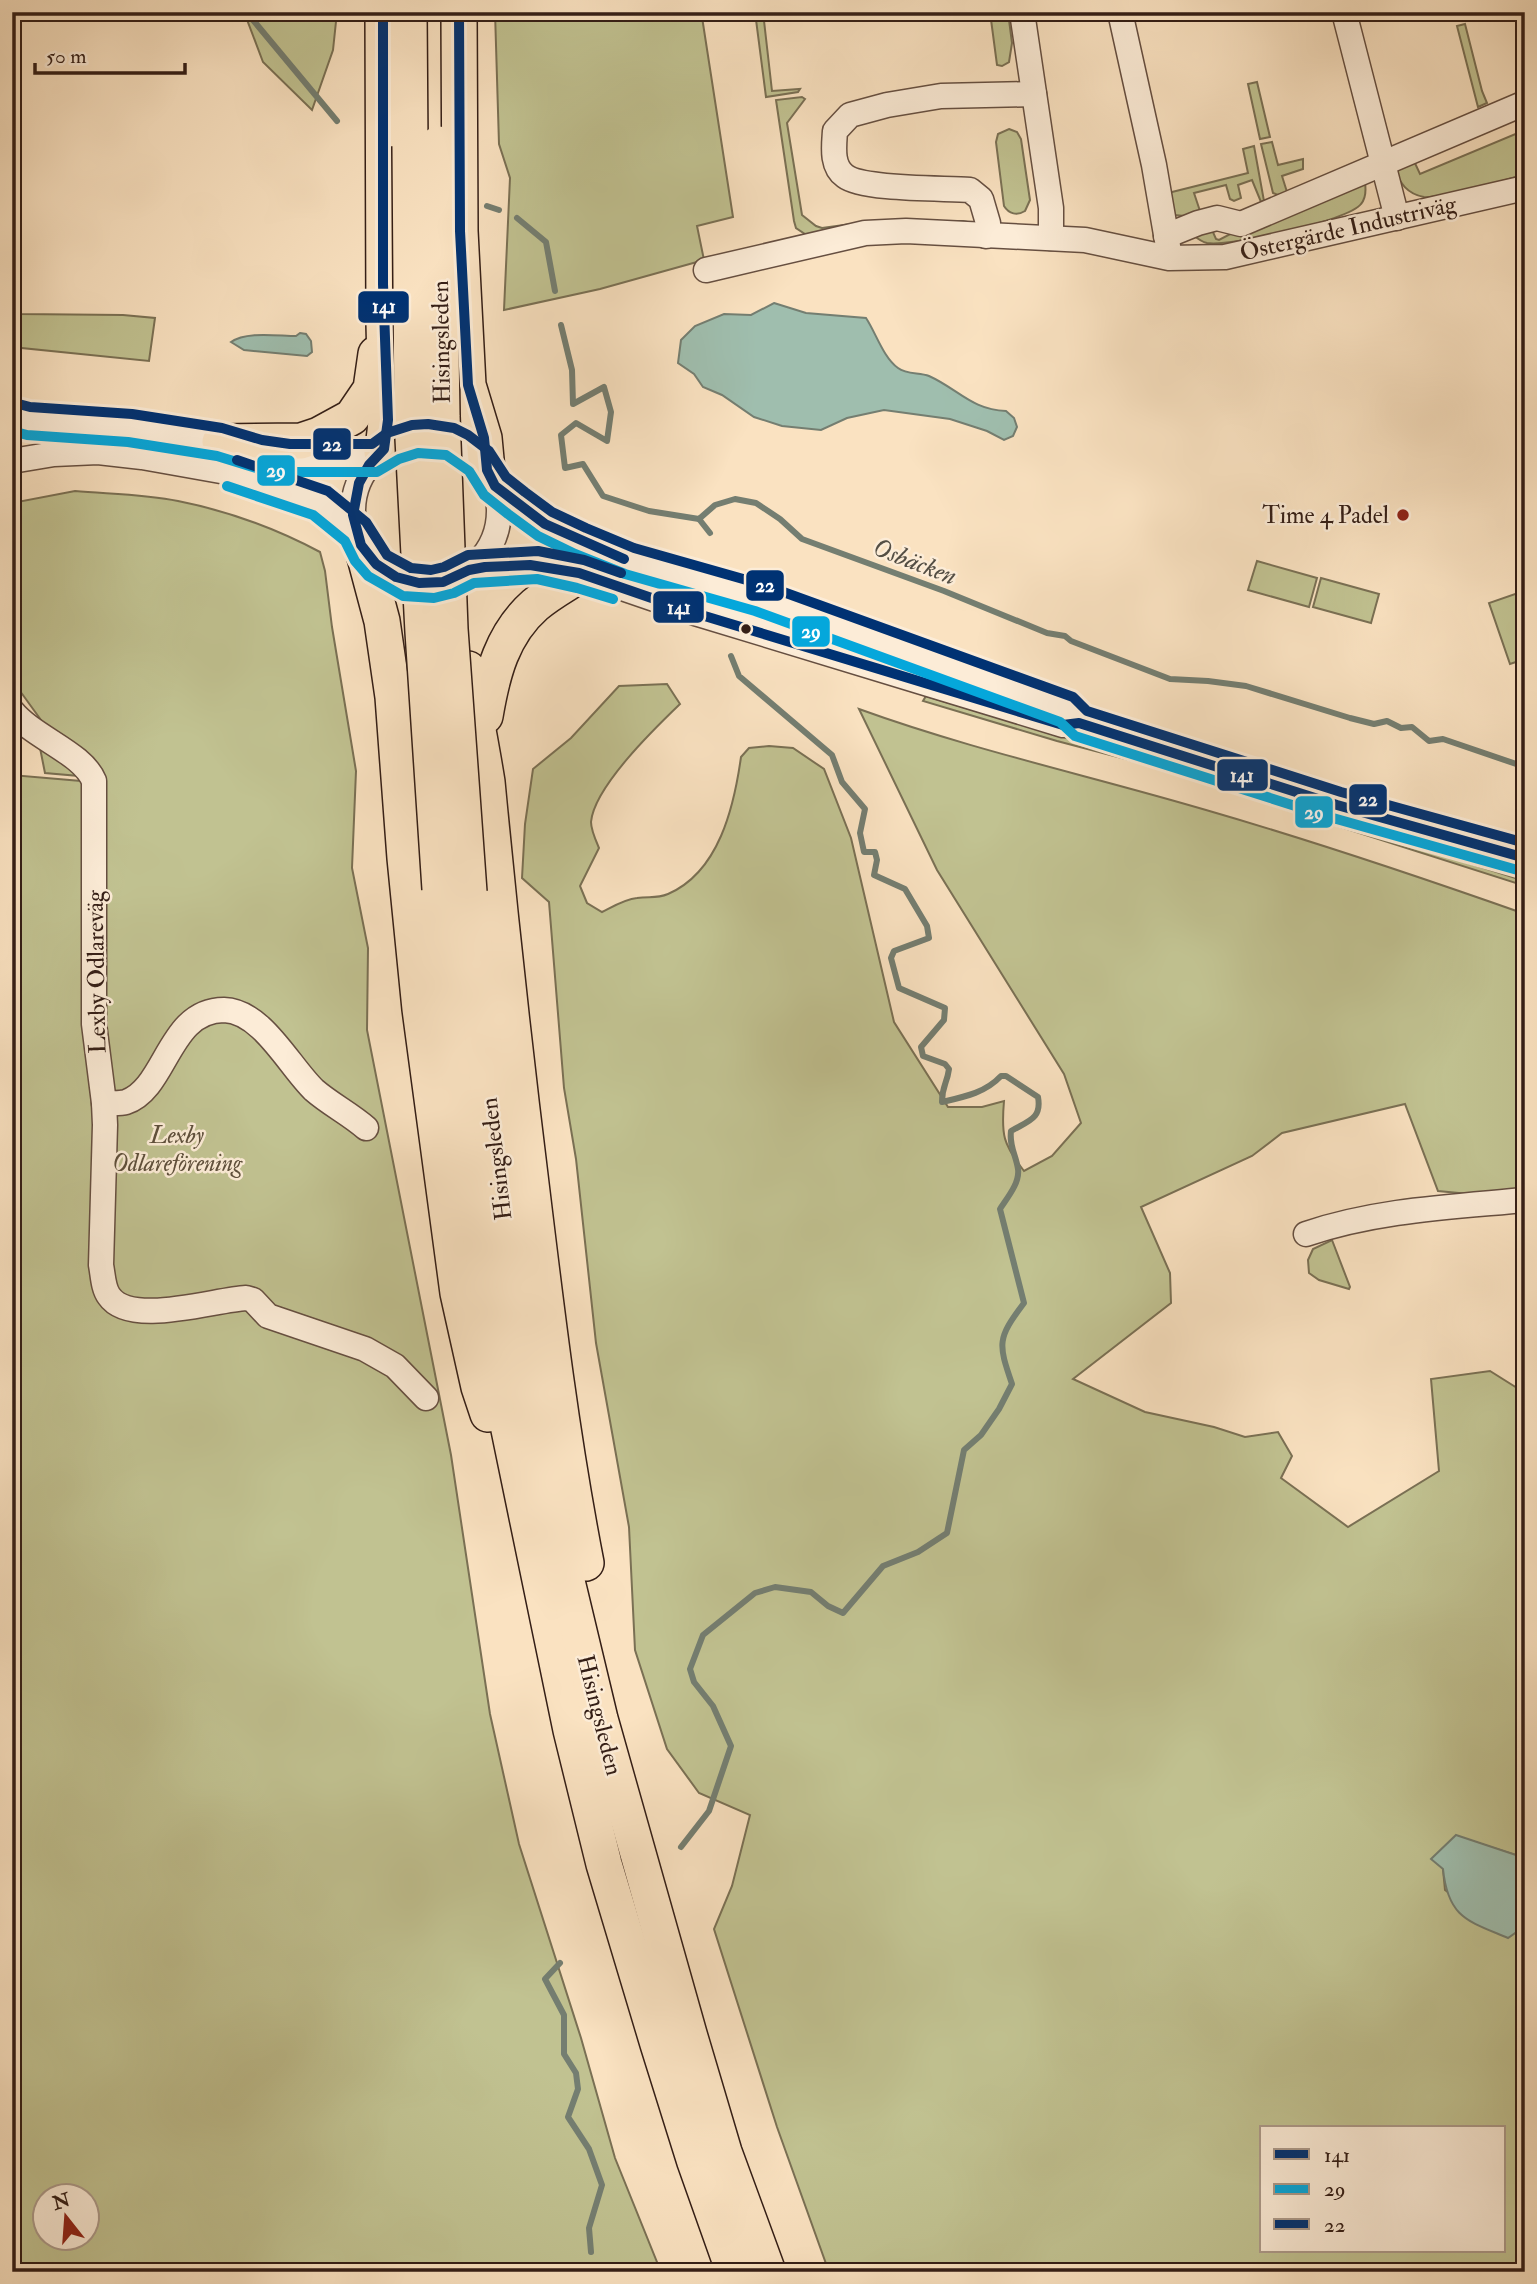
<svg xmlns="http://www.w3.org/2000/svg" width="1537" height="2284" font-family="'IM FELL Double Pica',serif">
<style>
.green{fill:#c1c291;stroke:#7a7054;stroke-width:2;fill-rule:evenodd}
.water{fill:#9fbeae;stroke:#747e71;stroke-width:2}
.lines{fill:none;stroke-linecap:round;stroke-linejoin:round}
.stream{stroke:#747e71;stroke-width:6}
.minor-casing{stroke:#664f41;stroke-width:27}
.highway-casing{stroke:#341e16;stroke-width:38}
.minor{stroke:#fcecd7;stroke-width:24}
.highway{stroke:#fae2c1;stroke-width:35}
.highway-bridge-casing{stroke:#341e16;stroke-width:38;stroke-linecap:butt}
.highway-bridge{stroke:#fae2c1;stroke-width:35}
.bus-1-casing{stroke:#fcecd7;stroke-width:16}
.bus-2-casing{stroke:#fcecd7;stroke-width:16}
.bus-3-casing{stroke:#fcecd7;stroke-width:16}
.bus-1{stroke:#003273;stroke-width:10}
.bus-2{stroke:#05a7db;stroke-width:10}
.bus-3{stroke:#003273;stroke-width:10}
.poi-dot{fill:#8f2418;stroke:#fcecd7;stroke-width:2.5}
.bus-dot{fill:#341e16;stroke:#fcecd7;stroke-width:2.5}
.labels{text-anchor:middle;stroke-width:5;stroke-linejoin:round;paint-order:stroke}
.street-label{font-size:24px;fill:#341e16;stroke:#fcecd7}
.poi-label{font-size:24px;fill:#341e16;stroke:#fcecd7;text-anchor:end}
.park-label{font-size:24px;font-style:italic;fill:#5e4f3b;stroke:#fcecd7}
.water-label{font-size:26px;font-style:italic;fill:#544e44;stroke:#fcecd7}
.line-badge{stroke:#fcecd7;stroke-width:2.5}
.badge-label{font-size:19px;text-anchor:middle;font-weight:bold;fill:#fff}
</style>
<rect width="100%" height="100%" fill="#fae2c1"/>
<filter id="stains"><feTurbulence type="fractalNoise" baseFrequency=".00286" numOctaves="4"/><feColorMatrix values="0 0 0 0 .2 0 0 0 0 .09 0 0 0 0 .02 0 0 0 .5 -.17"/></filter>
<radialGradient id="worn" r=".72"><stop offset=".6" stop-color="#630" stop-opacity="0"/><stop offset="1" stop-color="#630" stop-opacity=".3"/></radialGradient>
<g class="green">
<path d="M 246,12 L 337,12 L 333,50 L 312,110 L 263,62 L 246,17 Z"/>
<path d="M 495,12 L 683,12 L 683,15 L 702,17 L 733,217 L 697,226 L 704,260 L 600,289 L 504,310 L 510,178 L 499,144 Z"/>
<path d="M 755,12 L 763,12 L 772,91 L 800,89 L 798,92 L 766,97 Z"/>
<path d="M 990,12 L 1008,12 L 1012,43 L 1009,62 L 1002,66 L 997,65 Z"/>
<path d="M 1465,24 L 1482,91 L 1487,103 L 1478,107 L 1457,26 Z"/>
<path d="M 1257,82 L 1270,137 L 1260,139 L 1248,84 Z"/>
<path d="M 802,97 L 805,99 L 787,123 L 802,215 L 816,226 L 822,228 L 873,221 L 963,221 L 968,222 L 968,225 L 808,236 L 796,228 L 794,221 L 776,100 Z"/>
<path d="M 1009,129 L 1017,132 L 1021,139 L 1030,200 L 1025,211 C 1017,216 1009,214 1004,206 L 996,142 L 998,134 Z"/>
<path d="M 1525,130 L 1525,174 C 1508,180 1438,199 1424,197 C 1407,194 1400,183 1394,169 L 1414,161 L 1420,174 Z"/>
<path d="M 1272,142 L 1278,165 L 1303,159 L 1303,169 L 1282,176 L 1287,192 L 1278,195 L 1273,193 L 1261,144 Z"/>
<path d="M 1254,146 L 1264,201 L 1261,202 L 1252,180 L 1238,185 L 1241,198 L 1234,201 L 1230,199 L 1226,185 L 1194,193 L 1200,211 L 1185,216 L 1174,215 L 1168,193 L 1248,173 L 1243,149 Z"/>
<path d="M 1365,183 C 1366,190 1366,198 1361,204 C 1348,221 1230,247 1207,243 C 1202,242 1198,239 1193,235 L 1209,223 L 1216,239 L 1219,240 L 1240,229 Z"/>
<path d="M 12,312 L 19,314 L 123,315 L 155,318 L 149,361 L 12,347 Z"/>
<path d="M 75,491 C 109,494 145,494 178,501 C 228,511 275,528 320,552 L 325,571 L 332,627 L 356,771 L 352,868 L 368,948 L 367,1030 L 451,1455 L 490,1714 L 519,1844 L 581,2038 L 615,2158 L 661,2272 L 12,2272 L 12,775 L 105,783 L 102,778 L 45,773 L 40,748 L 41,720 L 20,691 L 17,656 L 19,636 L 12,627 L 12,503 ZM 46,2196 L 88,2196 L 88,2238 L 46,2238 Z"/>
<path d="M 1257,561 L 1317,578 L 1309,607 L 1248,590 Z"/>
<path d="M 1321,578 L 1379,594 L 1371,623 L 1313,607 Z"/>
<path d="M 1518,593 L 1525,614 L 1525,659 L 1510,664 L 1489,603 Z"/>
<path d="M 667,684 L 680,704 C 655,728 594,787 591,822 C 591,830 596,841 599,848 L 580,886 L 587,903 L 602,912 C 612,907 625,899 637,898 C 649,896 656,899 668,894 C 719,872 734,807 741,757 L 749,748 L 769,746 L 793,748 L 824,769 L 851,838 L 894,1022 L 948,1107 L 982,1107 L 1004,1101 C 1001,1135 1003,1144 1024,1171 L 1052,1156 L 1081,1123 L 1064,1074 L 937,870 L 859,709 C 972,750 1091,776 1206,810 C 1313,841 1420,877 1525,914 L 1525,1189 L 1480,1195 L 1438,1191 L 1405,1104 L 1282,1133 L 1252,1156 L 1141,1207 L 1170,1273 L 1171,1303 L 1073,1379 L 1145,1412 L 1214,1427 L 1245,1437 L 1278,1432 L 1292,1456 L 1281,1478 L 1348,1527 L 1439,1471 L 1431,1379 L 1490,1371 L 1525,1393 L 1525,1858 L 1456,1836 L 1443,1869 L 1445,1890 L 1508,1937 L 1525,1926 L 1525,2272 L 829,2272 L 777,2127 L 714,1929 L 732,1886 L 750,1815 L 699,1793 L 667,1749 L 635,1650 L 629,1527 L 596,1343 L 576,1159 L 564,1088 L 549,902 L 522,878 L 525,824 L 533,769 L 571,738 L 619,686 ZM 1262,2128 L 1504,2128 L 1504,2251 L 1262,2251 Z"/>
<path d="M 926,696 L 1148,762 L 1152,766 L 1057,741 L 923,701 Z"/>
<path d="M 1180,771 L 1525,881 L 1525,886 L 1178,775 Z"/>
<path d="M 1332,1240 L 1350,1287 L 1349,1289 L 1319,1280 L 1309,1273 L 1308,1260 L 1313,1249 Z"/>
</g>
<g class="water">
<path d="M 774,303 L 806,313 L 866,318 C 876,333 883,357 898,368 C 907,375 920,372 929,376 C 958,389 972,410 1006,411 L 1014,418 L 1017,427 L 1013,436 L 1004,440 L 987,431 L 950,419 L 884,410 L 847,418 L 821,430 L 782,426 L 754,417 L 722,395 L 703,387 L 694,374 L 678,363 L 681,340 L 695,326 L 724,314 L 751,315 Z"/>
<path d="M 300,333 L 306,334 L 311,341 L 312,352 L 307,356 L 244,350 L 231,342 C 246,331 278,336 296,336 Z"/>
<path d="M 1456,1835 L 1525,1858 L 1525,1926 L 1508,1938 C 1468,1921 1448,1918 1443,1869 L 1431,1859 Z"/>
</g>
<g class="lines">
<g class="stream">
<path d="M 252,12 L 253,20 L 337,121"/>
<path d="M 487,206 L 499,210"/>
<path d="M 517,218 L 546,242 L 555,291"/>
<path d="M 561,325 L 572,370 L 573,404 L 604,387 L 611,412 L 607,441 L 576,423 L 561,435 L 565,468 L 583,464 L 603,496 L 649,511 L 699,519 L 715,505 L 735,499 L 756,503 L 780,519 L 802,539 L 944,591 L 1047,633 L 1065,636 L 1071,641 L 1170,679 L 1208,681 L 1246,686 L 1350,718 L 1374,724 L 1387,721 L 1401,728 L 1412,727 L 1429,741 L 1443,739 L 1525,767"/>
<path d="M 699,519 L 710,533"/>
<path d="M 681,1847 L 709,1811 L 731,1746 L 713,1706 L 694,1682 L 690,1669 L 703,1635 L 755,1593 L 775,1587 L 811,1592 L 828,1606 L 843,1613 L 883,1566 L 918,1552 L 947,1533 L 964,1450 L 981,1435 L 999,1409 L 1012,1384 C 998,1343 997,1339 1024,1303 L 1000,1209 C 1007,1198 1020,1183 1018,1169 C 1016,1155 1009,1146 1011,1131 C 1028,1121 1042,1119 1038,1097 L 1006,1076 L 1001,1076 C 985,1093 964,1097 942,1102 C 942,1086 947,1084 949,1069 L 945,1064 L 923,1056 L 921,1047 L 944,1020 L 945,1008 L 899,988 L 891,958 L 894,951 L 929,938 L 927,926 L 905,889 L 874,875 L 877,860 L 875,852 L 864,852 L 860,833 L 865,809 L 842,782 L 832,755 L 739,676 L 731,656"/>
<path d="M 560,1963 L 545,1979 L 564,2015 L 564,2054 L 576,2073 L 578,2089 L 568,2117 L 589,2149 L 602,2185 L 589,2228 L 591,2252"/>
</g>
<g class="minor-casing">
<g id="minor">
<path d="M 1022,12 L 1051,208 L 1051,238"/>
<path d="M 1120,12 L 1154,165 L 1169,252"/>
<path d="M 1344,12 L 1397,218"/>
<path d="M 986,236 L 988,223 L 981,199 L 970,190 C 944,188 863,190 845,176 C 831,166 834,146 835,131 L 850,115 L 887,105 L 941,96 L 1034,94"/>
<path d="M 1166,236 L 1198,223 L 1217,218 L 1241,224 L 1525,103"/>
<path d="M 706,270 L 865,233 L 906,231 L 1085,240 L 1169,258 L 1225,257 L 1525,188"/>
<path d="M 12,417 L 28,421 L 130,428 L 220,442 L 259,454 L 289,458 L 376,458"/>
<circle cx="426" cy="511" r="73"/>
<path d="M 12,461 L 54,454 L 98,452 L 142,457 L 232,473 L 320,503 L 356,532"/>
<path d="M 495,486 L 545,524 L 629,561 L 759,598 L 885,642 L 1068,710 L 1076,720"/>
<path d="M 470,569 L 538,565 L 581,574 L 695,613 L 1063,725 L 1079,723 L 1337,805 L 1525,858"/>
<path d="M 12,711 C 34,738 83,753 94,781 L 94,1024 L 104,1103 L 105,1125 L 101,1265 C 103,1275 103,1288 109,1296 C 130,1327 213,1300 246,1298 L 253,1300 L 268,1316 L 365,1349 L 395,1366 L 426,1398"/>
<path d="M 104,1103 C 111,1103 119,1104 126,1102 C 167,1088 168,1010 224,1010 C 262,1011 289,1066 314,1090 C 330,1104 350,1114 366,1128"/>
<path d="M 1306,1234 C 1377,1210 1451,1207 1525,1200"/>
</g>
</g>
<g class="highway-casing">
<g id="highway">
<path d="M 409,12 L 410,146"/>
<path d="M 459,12 L 460,231 L 468,385 L 484,438 L 487,470"/>
<path d="M 220,442 L 301,441 L 319,435 L 352,417 L 371,389 L 376,354"/>
<path d="M 382,452 C 391,407 384,364 384,319 C 384,216 384,114 383,12"/>
<path d="M 362,546 L 382,621 L 393,697 L 405,858 L 420,1009 L 458,1293 L 479,1387 L 488,1414"/>
<path d="M 468,669 C 473,707 481,744 487,782 C 500,919 515,1055 532,1192 C 547,1316 562,1440 586,1563"/>
<path d="M 485,716 C 492,674 502,634 535,605 C 549,593 566,584 581,574"/>
<path d="M 440,889 L 465,1128 L 507,1420 L 571,1730 L 604,1864 L 658,2044 L 695,2162 L 734,2272"/>
<path d="M 469,892 L 492,1130 L 533,1419 L 549,1506 L 600,1719 L 689,2034 L 724,2152 L 768,2272"/>
</g>
</g>
<use href="#minor" class="minor"/>
<use href="#highway" class="highway"/>
<g class="highway-bridge-casing">
<g id="highway-bridge">
<path d="M 438,144 L 442,416 L 450,629 L 469,892"/>
<path d="M 410,146 L 412,419 L 423,632 L 440,889"/>
</g>
</g>
<use href="#highway-bridge" class="highway-bridge"/>
<g class="bus-1-casing">
<g id="bus-1">
<path d="M 383,12 L 383,284 L 388,420 L 384,449 L 369,465 L 359,483 L 353,515 L 361,545 L 376,564 L 396,577 L 419,583 L 443,582 L 469,570 L 485,567 L 530,565 L 579,573 L 698,614 L 1063,725 L 1079,723 L 1337,805 L 1525,858"/>
<path d="M 459,12 L 460,231 L 468,385 L 484,438 L 487,470 L 495,486 L 545,524 L 624,559"/>
</g>
</g>
<g class="bus-2-casing">
<g id="bus-2">
<path d="M 12,431 L 27,435 L 128,442 L 217,456 L 256,468 L 289,472 L 377,472 L 399,459 L 418,453 L 446,455 L 469,471 L 484,495 L 508,514 L 538,536 L 575,554 L 625,574 L 755,611 L 1060,722 L 1075,736 L 1333,818 L 1521,871"/>
<path d="M 227,486 L 313,515 L 345,541 L 355,561 L 368,576 L 403,596 L 434,598 L 454,593 L 474,583 L 537,579 L 577,588 L 613,599"/>
</g>
</g>
<g class="bus-3-casing">
<g id="bus-3">
<path d="M 15,403 L 30,407 L 132,414 L 222,428 L 262,440 L 290,444 L 372,444 L 387,433 L 412,425 L 428,424 L 454,428 L 468,435 L 489,451 L 506,477 L 525,492 L 552,512 L 586,528 L 634,548 L 764,585 L 1073,697 L 1087,711 L 1341,792 L 1525,843"/>
<path d="M 237,460 L 328,491 L 366,522 L 387,555 L 411,568 L 431,570 L 444,567 L 468,555 L 538,551 L 584,560 L 621,573"/>
</g>
</g>
<use href="#bus-1" class="bus-1"/>
<use href="#bus-2" class="bus-2"/>
<use href="#bus-3" class="bus-3"/>
</g>
<circle class="poi-dot" cx="1403" cy="515" r="7"/>
<circle class="bus-dot" cx="746" cy="629" r="6"/>
<g class="labels">
<g class="street-label">
<text transform="translate(1348 228) rotate(-13)" y="8">Östergärde Industriväg</text>
<text transform="translate(441 342) rotate(-91)" y="8">Hisingsleden</text>
<text transform="translate(96 972) rotate(-91)" y="8">Lexby Odlareväg</text>
<text transform="translate(496 1159) rotate(-97)" y="8">Hisingsleden</text>
<text transform="translate(600 1715) rotate(76)" y="8">Hisingsleden</text>
</g>
<g class="poi-label">
<text x="1389" y="523">Time 4 Padel</text>
</g>
<g class="park-label">
<text x="177" y="1143">Lexby<tspan x="177" dy="28">Odlareförening</tspan></text>
</g>
<g class="water-label">
<text transform="translate(915 561) rotate(21)" y="9">Osbäcken</text>
</g>
</g>
<g class="line-badge">
<rect x="357" y="290" width="53" height="34" rx="7" fill="#003273"/>
<rect x="312" y="427" width="40" height="34" rx="7" fill="#003273"/>
<rect x="256" y="454" width="40" height="33" rx="7" fill="#05a7db"/>
<rect x="745" y="569" width="40" height="33" rx="7" fill="#003273"/>
<rect x="652" y="590" width="53" height="34" rx="7" fill="#003273"/>
<rect x="791" y="615" width="40" height="33" rx="7" fill="#05a7db"/>
<rect x="1216" y="758" width="53" height="34" rx="7" fill="#003273"/>
<rect x="1348" y="783" width="40" height="33" rx="7" fill="#003273"/>
<rect x="1294" y="795" width="40" height="34" rx="7" fill="#05a7db"/>
</g>
<g class="badge-label">
<text x="384" y="313">141</text>
<text x="332" y="451">22</text>
<text x="276" y="477">29</text>
<text x="765" y="592">22</text>
<text x="679" y="614">141</text>
<text x="811" y="638">29</text>
<text x="1242" y="782">141</text>
<text x="1368" y="806">22</text>
<text x="1314" y="819">29</text>
</g>
<rect width="1537" height="2284" fill="none" stroke="#fae2c1" stroke-width="42"/>
<rect x="14" y="14" width="1509" height="2256" fill="none" stroke="#341e16" stroke-width="3.5"/>
<rect x="21" y="21" width="1495" height="2242" fill="none" stroke="#341e16" stroke-width="2"/>
<rect x="1260" y="2126" width="245" height="126" fill="#fcecd7" stroke="#ac9a8a" stroke-width="2"/>
<rect x="1274" y="2149" width="35" height="10" fill="#003273" stroke="#ac9a8a" stroke-width="2"/>
<text x="1324" y="2162" font-size="21" fill="#341e16">141</text>
<rect x="1274" y="2184" width="35" height="10" fill="#05a7db" stroke="#ac9a8a" stroke-width="2"/>
<text x="1324" y="2196" font-size="21" fill="#341e16">29</text>
<rect x="1274" y="2219" width="35" height="10" fill="#003273" stroke="#ac9a8a" stroke-width="2"/>
<text x="1324" y="2232" font-size="21" fill="#341e16">22</text>
<g transform="translate(66 2217) rotate(343)"><circle r="33" fill="#fcecd7" stroke="#ac9a8a" stroke-width="2"/>
<path d="M0-5L12 26L0 18L-12 26Z" fill="#8f2418"/>
<text y="-10" font-size="19" font-weight="bold" text-anchor="middle" fill="#341e16">N</text>
</g>
<path d="M35 63v10h150v-10" fill="none" stroke="#341e16" stroke-width="3.5"/>
<text x="46" y="63" font-size="21" fill="#341e16" stroke="#fcecd7" stroke-width="5" paint-order="stroke">50 m</text>
<rect width="100%" height="100%" filter="url(#stains)"/>
<rect width="100%" height="100%" fill="url(#worn)"/>
</svg>
